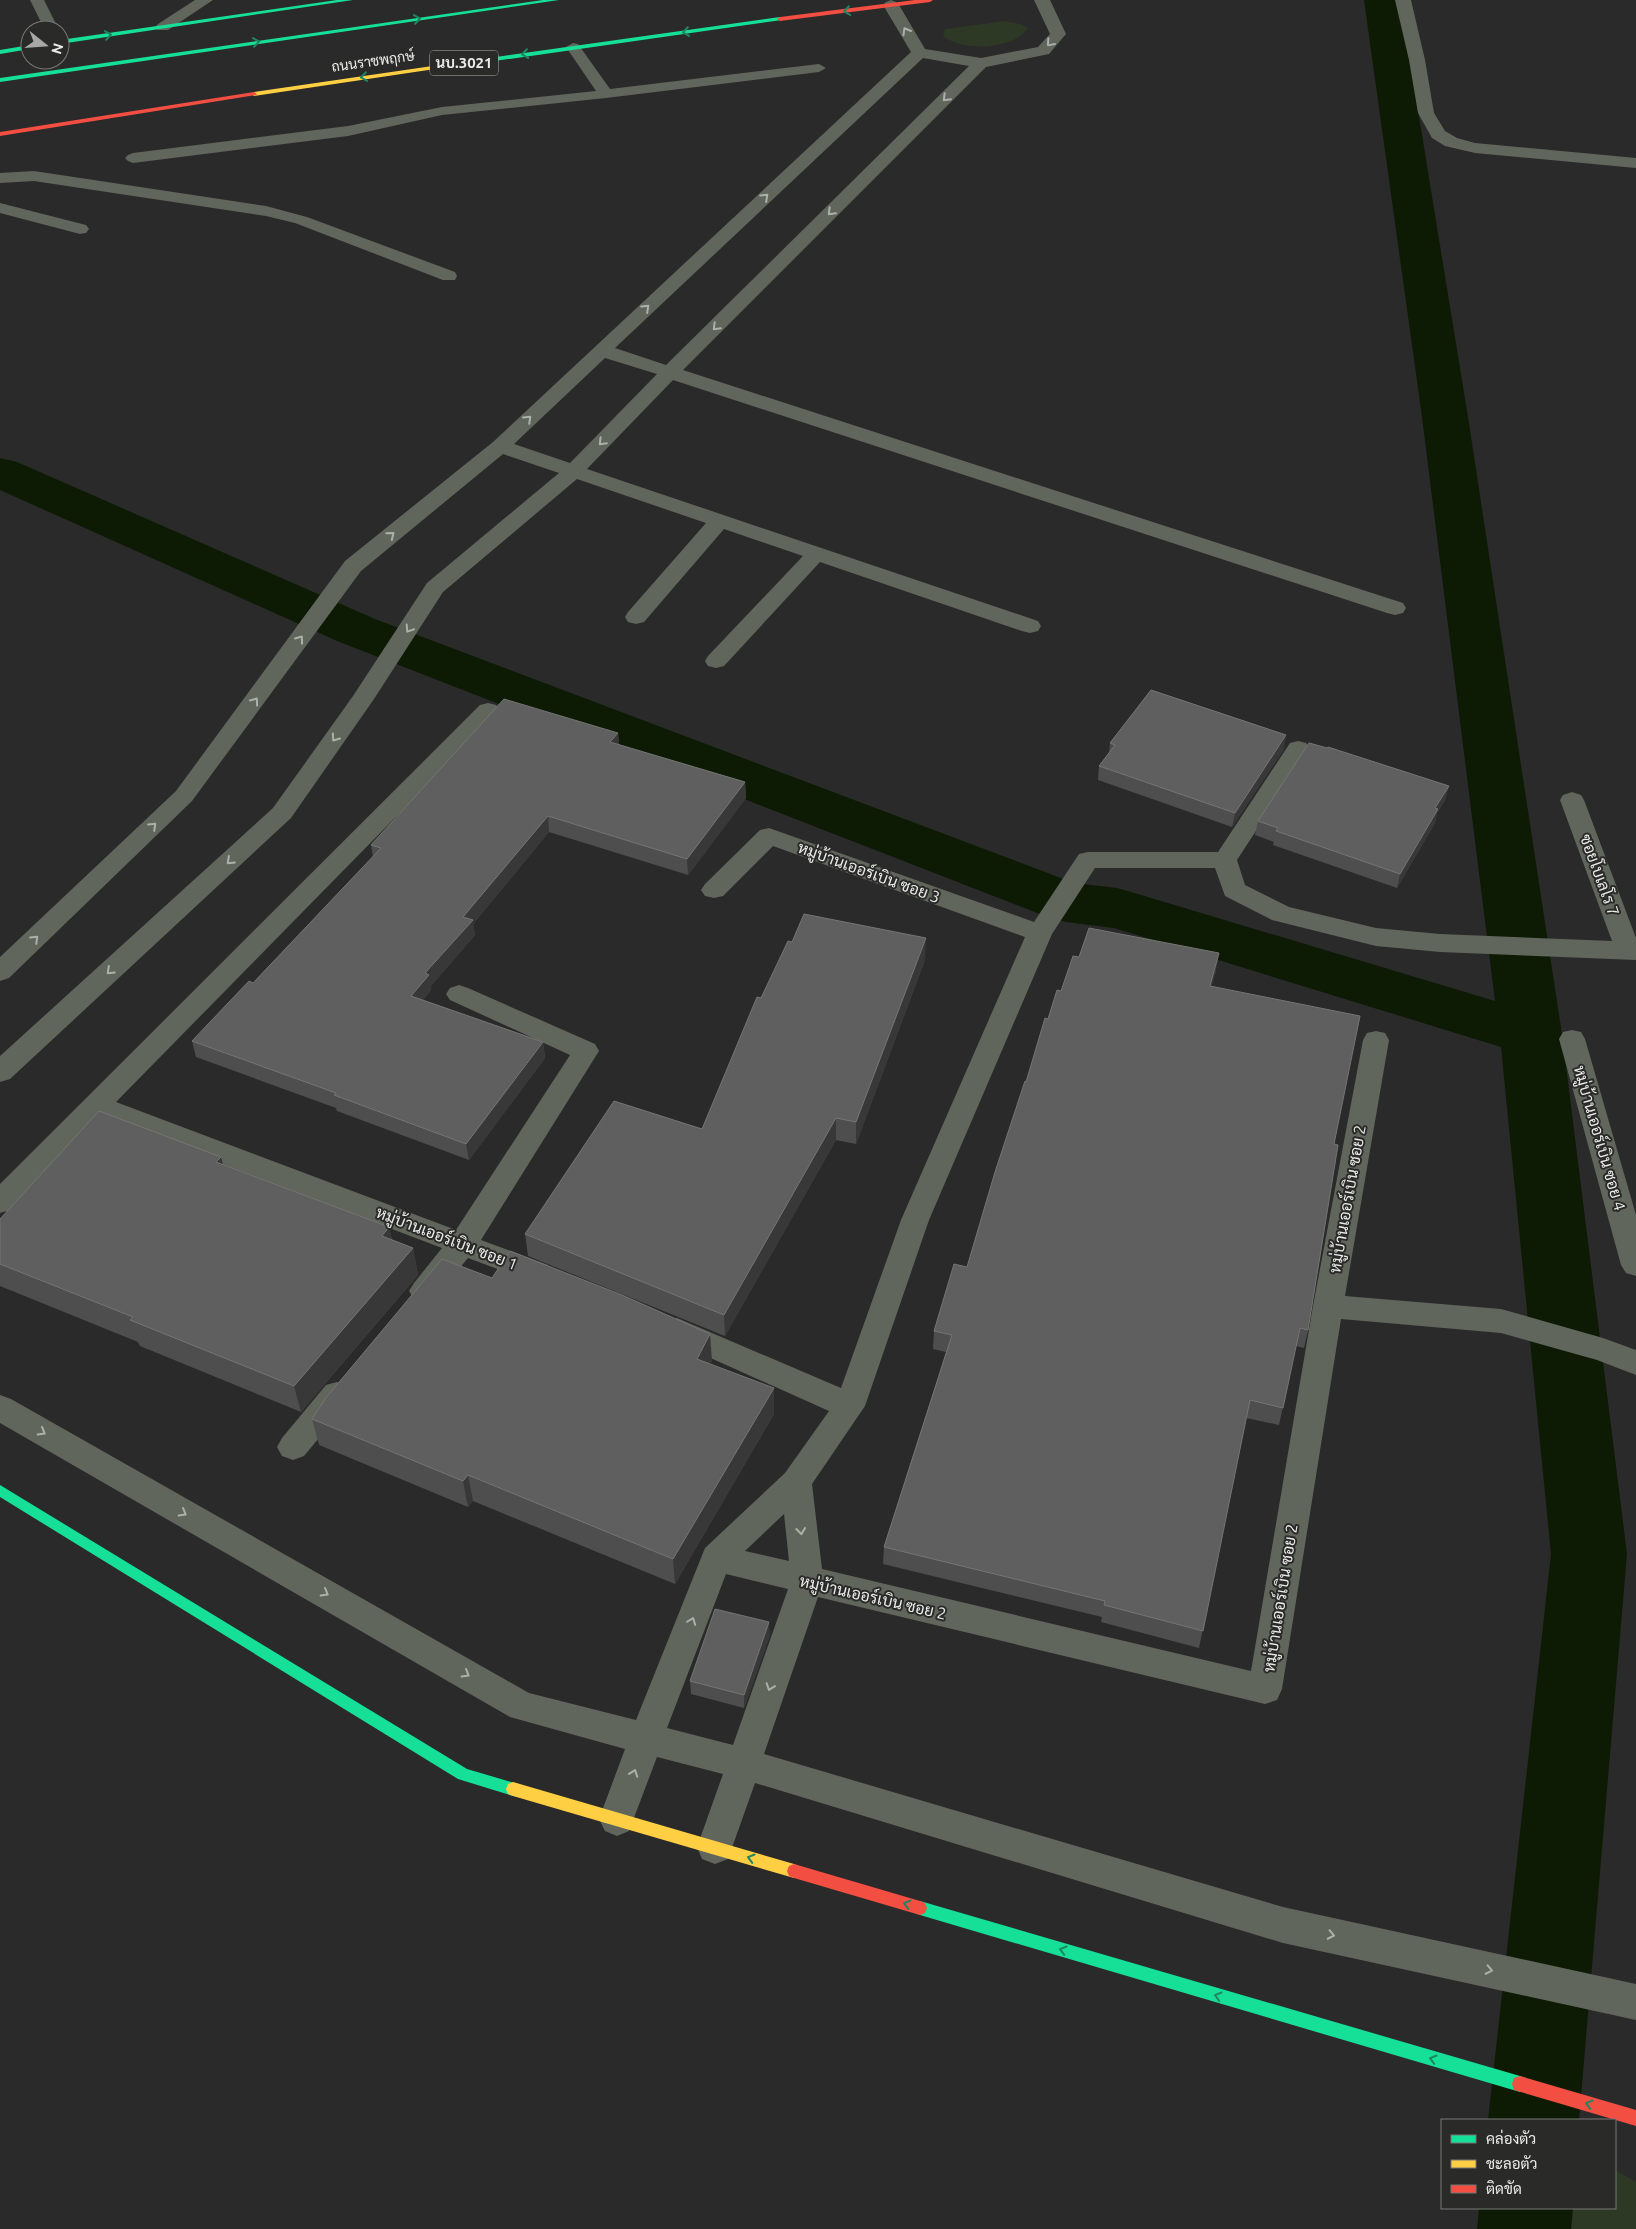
<svg xmlns="http://www.w3.org/2000/svg" width="1636" height="2229" font-family="Ubuntu,Sarabun,sans-serif">
<style>
.green{fill:#2d3825}
.lines{fill:none;stroke-linecap:round;stroke-linejoin:round}
.canal{fill:#0d1b04;fill-rule:evenodd}
.lane{fill:#60665c;fill-rule:evenodd}
.street{fill:#60665c;fill-rule:evenodd}
.fast{fill:#16e098;fill-rule:evenodd}
.slow{fill:#ffcf43;fill-rule:evenodd}
.jam{fill:#f24e42;fill-rule:evenodd}
.wall{fill:#4e4e4e}
.shaded-wall{fill:#383838}
.building{fill:#5f5f5f;stroke:#757574}
.oneway{stroke:#208660}
.oneway2{stroke:#acb0aa}
.labels{text-anchor:middle;stroke-width:4;stroke-linejoin:round;paint-order:stroke}
.far-street-label{font-size:14px;fill:#ebecea;stroke:#2a2b29}
.shield{fill:#2a2b29;stroke:#b1b2b0;stroke-width:1}
.shield-label{font-size:15px;font-weight:bold;fill:#ebecea}
.street-label{font-size:16px;fill:#ebecea;stroke:#2a2b29}
</style>
<rect width="100%" height="100%" fill="#2a2a2a"/>
<g class="green">
<path d="M 1005,21 L 1020,24 L 1028,28 C 1014,50 962,52 943,36 L 945,29 Z"/>
<path d="M 1615,2170 L 1636,2182 L 1636,2229 L 1571,2229 L 1573,2208 L 1615,2208 Z"/>
</g>
<g class="lines">
<g class="canal">
<path d="M 1364,0 L 1400,0 L 1468,417 L 1562,1034 L 1627,1554 L 1579,2120 L 1488,2120 L 1551,1554 L 1501,1047 L 1114,928 L 1066,922 L 1045,916 L 337,641 L 0,490 L 0,458 L 17,462 L 375,619 L 1074,883 L 1117,888 L 1138,894 L 1495,1001 L 1422,417 Z"/>
<path d="M 1479,2208 L 1573,2208 L 1571,2229 L 1477,2229 Z"/>
</g>
<g class="lane">
<path d="M 30,0 L 44,0 L 59,30 L 45,30 Z"/>
<path d="M 573,43 L 578,44 L 610,89 L 819,64 L 826,68 L 819,72 L 606,98 L 442,115 L 348,136 L 133,163 L 128,161 L 125,158 L 128,155 L 133,153 L 348,126 L 442,107 L 596,91 L 566,47 Z"/>
<path d="M 34,171 L 266,206 L 307,217 L 455,272 L 457,276 L 455,280 L 443,280 L 295,223 L 266,216 L 34,181 L 0,183 L 0,173 Z"/>
</g>
<g class="street">
<path d="M 195,0 L 213,0 L 168,30 L 158,30 L 155,27 L 158,24 Z"/>
<path d="M 891,0 L 896,2 L 899,5 L 925,49 L 981,58 L 1038,47 L 1050,34 L 1034,0 L 1050,0 L 1066,34 L 1049,54 L 986,67 L 683,370 L 1403,603 L 1406,608 L 1403,613 L 1395,615 L 1387,613 L 673,380 L 587,469 L 1038,621 L 1041,626 L 1038,631 L 1030,633 L 1022,631 L 820,562 L 724,666 L 716,668 L 708,666 L 705,661 L 708,656 L 803,556 L 724,529 L 644,622 L 636,624 L 628,622 L 625,617 L 628,612 L 706,523 L 577,479 L 443,592 L 374,699 L 291,818 L 10,1079 L 0,1082 L 0,1056 L 273,808 L 353,696 L 427,583 L 559,473 L 503,454 L 361,571 L 192,801 L 9,978 L 0,981 L 0,957 L 176,791 L 345,561 L 493,442 L 911,52 L 883,5 L 886,2 ZM 923,58 L 969,66 L 666,365 L 615,348 ZM 605,358 L 657,374 L 570,463 L 514,444 Z"/>
<path d="M 1395,0 L 1411,0 L 1425,60 L 1434,113 L 1445,131 L 1457,138 L 1475,143 L 1636,158 L 1636,168 L 1475,153 L 1445,146 L 1432,138 L 1418,113 L 1409,60 Z"/>
<path d="M 0,203 L 86,225 L 89,229 L 86,233 L 80,234 L 0,213 Z"/>
<path d="M 488,703 L 496,705 L 500,710 L 496,715 L 116,1102 L 456,1230 L 570,1055 L 450,1000 L 446,994 L 450,988 L 459,985 L 468,988 L 595,1044 L 599,1051 L 481,1240 L 548,1265 L 553,1273 L 548,1281 L 538,1284 L 468,1258 L 434,1299 L 424,1303 L 414,1299 L 409,1291 L 414,1283 L 442,1248 L 100,1118 L 10,1210 L 0,1213 L 0,1184 L 480,705 Z"/>
<path d="M 1298,741 L 1306,743 L 1310,748 L 1237,860 L 1245,885 L 1289,907 L 1376,928 L 1440,934 L 1612,941 L 1560,800 L 1563,795 L 1572,792 L 1581,795 L 1584,800 L 1636,938 L 1636,960 L 1440,952 L 1376,946 L 1272,920 L 1225,896 L 1215,868 L 1095,868 L 1052,934 L 929,1220 L 865,1406 L 812,1484 L 822,1569 L 1251,1671 L 1313,1306 L 1363,1040 L 1367,1033 L 1376,1031 L 1385,1033 L 1389,1040 L 1345,1296 L 1501,1309 L 1603,1338 L 1636,1350 L 1636,1375 L 1597,1360 L 1501,1333 L 1341,1319 L 1282,1689 L 1277,1700 L 1265,1704 L 818,1597 L 764,1754 L 1283,1907 L 1636,1984 L 1636,2020 L 1283,1943 L 755,1783 L 728,1859 L 715,1864 L 702,1859 L 697,1847 L 723,1774 L 657,1757 L 629,1831 L 617,1836 L 605,1831 L 599,1819 L 625,1749 L 510,1717 L 0,1423 L 0,1395 L 11,1399 L 529,1693 L 636,1720 L 705,1548 L 785,1473 L 829,1411 L 666,1338 L 662,1330 L 666,1322 L 677,1318 L 841,1388 L 901,1220 L 1025,937 L 773,846 L 723,896 L 714,898 L 705,896 L 701,890 L 705,884 L 760,830 L 769,828 L 1034,922 L 1079,854 L 1088,852 L 1218,852 L 1290,743 ZM 784,1514 L 789,1561 L 745,1551 ZM 726,1574 L 788,1589 L 733,1745 L 667,1728 Z"/>
<path d="M 1572,1030 L 1581,1032 L 1585,1039 L 1636,1215 L 1636,1276 L 1626,1273 L 1621,1265 L 1559,1039 L 1563,1032 Z"/>
<path d="M 337,1382 L 348,1385 L 352,1394 L 348,1403 L 304,1456 L 293,1460 L 282,1456 L 277,1447 L 282,1438 L 326,1385 Z"/>
</g>
<g class="fast">
<path d="M 337,0 L 353,0 L 60,44 L 60,40 Z"/>
<path d="M 543,0 L 559,0 L 0,82 L 0,78 Z"/>
<path d="M 780,17 L 782,18 L 782,20 L 453,67 L 450,65 L 453,63 Z"/>
<path d="M 30,45 L 30,49 L 0,54 L 0,50 Z"/>
<path d="M 0,1485 L 467,1769 L 518,1784 L 520,1789 L 518,1794 L 513,1796 L 458,1779 L 0,1497 Z"/>
<path d="M 920,1901 L 1520,2076 L 1526,2078 L 1528,2084 L 1526,2090 L 1520,2092 L 920,1915 L 915,1913 L 913,1908 L 915,1903 Z"/>
</g>
<g class="slow">
<path d="M 453,63 L 456,65 L 455,66 L 254,96 L 251,94 L 254,92 Z"/>
<path d="M 513,1782 L 794,1864 L 799,1866 L 801,1871 L 799,1876 L 794,1878 L 513,1796 L 508,1794 L 506,1789 L 508,1784 Z"/>
</g>
<g class="jam">
<path d="M 915,0 L 933,0 L 930,2 L 780,21 L 777,19 L 780,17 Z"/>
<path d="M 254,92 L 257,94 L 256,95 L 0,136 L 0,132 Z"/>
<path d="M 794,1864 L 920,1901 L 925,1903 L 927,1908 L 925,1913 L 920,1915 L 794,1878 L 789,1876 L 787,1871 L 789,1866 Z"/>
<path d="M 1520,2076 L 1636,2110 L 1636,2126 L 1514,2090 L 1512,2084 L 1514,2078 Z"/>
</g>
</g>
<g class="wall">
<path d="M 618,733 L 619,745 L 745,782 L 746,798 L 688,875 L 549,832 L 473,924 L 475,935 L 431,986 L 431,990 L 423,1000 L 543,1042 L 545,1058 L 469,1160 L 337,1111 L 336,1108 L 196,1057 L 192,1041 L 253,983 L 373,857 L 371,845 Z"/>
<path d="M 1110,743 L 1284,749 L 1232,827 L 1098,780 L 1099,766 L 1109,753 Z"/>
<path d="M 1449,786 L 1445,800 L 1437,813 L 1435,823 L 1397,888 L 1273,845 L 1274,842 L 1255,835 L 1258,821 Z"/>
<path d="M 1079,957 L 1216,971 L 1211,987 L 1334,1144 L 1308,1330 L 1304,1348 L 1296,1346 L 1279,1425 L 1246,1418 L 1199,1648 L 1101,1622 L 1102,1617 L 883,1564 L 884,1547 L 946,1352 L 933,1349 L 934,1331 L 967,1267 L 1026,1082 L 1048,1019 Z"/>
<path d="M 925,960 L 856,1144 L 836,1140 L 725,1336 L 528,1256 L 525,1234 L 702,1129 L 761,998 Z"/>
<path d="M 223,1164 L 389,1227 L 392,1240 L 413,1248 L 418,1275 L 301,1412 L 140,1346 L 138,1342 L 0,1286 L 0,1219 Z"/>
<path d="M 712,1361 L 710,1364 L 774,1414 L 675,1584 L 473,1501 L 468,1507 L 319,1445 L 312,1419 Z"/>
<path d="M 770,1635 L 744,1708 L 691,1694 L 690,1681 Z"/>
</g>
<g class="shaded-wall">
<path d="M 618,733 L 619,749 L 610,742 Z"/>
<path d="M 1286,735 L 1284,749 L 1232,827 L 1235,813 Z"/>
<path d="M 745,782 L 746,798 L 688,875 L 687,859 Z"/>
<path d="M 1449,786 L 1445,800 L 1437,813 L 1435,823 L 1397,888 L 1400,874 L 1435,808 Z"/>
<path d="M 548,816 L 549,832 L 473,924 L 475,935 L 431,986 L 431,990 L 414,1012 L 411,996 L 463,917 Z"/>
<path d="M 926,938 L 925,960 L 856,1144 L 856,1122 Z"/>
<path d="M 1219,953 L 1216,971 L 1207,1005 L 1210,986 Z"/>
<path d="M 543,1042 L 545,1058 L 469,1160 L 466,1144 Z"/>
<path d="M 836,1118 L 836,1140 L 725,1336 L 724,1315 Z"/>
<path d="M 221,1157 L 228,1183 L 216,1162 Z"/>
<path d="M 389,1227 L 395,1254 L 382,1236 Z"/>
<path d="M 413,1248 L 418,1275 L 301,1412 L 294,1386 Z"/>
<path d="M 710,1334 L 712,1361 L 698,1385 L 697,1359 Z"/>
<path d="M 774,1388 L 774,1414 L 675,1584 L 673,1559 Z"/>
<path d="M 468,1475 L 473,1501 L 468,1507 L 463,1481 Z"/>
<path d="M 769,1622 L 770,1635 L 744,1708 L 744,1695 Z"/>
</g>
<g class="building">
<path d="M 1151,690 L 1286,735 L 1235,813 L 1099,766 L 1115,745 L 1110,743 Z"/>
<path d="M 504,699 L 618,733 L 610,742 L 745,782 L 687,859 L 548,816 L 463,917 L 473,920 L 425,973 L 429,975 L 411,996 L 543,1042 L 466,1144 L 334,1095 L 336,1093 L 192,1041 L 249,981 L 253,983 L 381,848 L 371,845 Z"/>
<path d="M 1309,743 L 1327,748 L 1328,747 L 1449,786 L 1435,808 L 1438,809 L 1400,874 L 1276,831 L 1278,828 L 1258,821 Z"/>
<path d="M 804,914 L 926,938 L 856,1122 L 836,1118 L 724,1315 L 525,1234 L 614,1101 L 702,1129 L 757,997 L 761,998 L 788,941 L 792,942 Z"/>
<path d="M 1089,928 L 1219,953 L 1210,986 L 1360,1016 L 1334,1144 L 1338,1145 L 1308,1330 L 1300,1328 L 1283,1408 L 1250,1400 L 1203,1631 L 1104,1605 L 1105,1601 L 884,1547 L 952,1335 L 934,1331 L 954,1264 L 967,1267 L 995,1172 L 1025,1081 L 1026,1082 L 1045,1018 L 1048,1019 L 1057,990 L 1061,991 L 1073,956 L 1079,957 Z"/>
<path d="M 99,1111 L 221,1157 L 216,1162 L 389,1227 L 382,1236 L 413,1248 L 294,1386 L 130,1320 L 133,1317 L 0,1264 L 0,1219 Z"/>
<path d="M 510,1251 L 622,1295 L 710,1334 L 697,1359 L 774,1388 L 673,1559 L 468,1475 L 463,1481 L 312,1419 L 325,1399 L 442,1259 L 492,1278 Z"/>
<path d="M 715,1609 L 769,1622 L 744,1695 L 690,1681 Z"/>
</g>
<defs><path id="oneway-chevron" d="M-2-3.5L2.5 0L-2 3.5" fill="none" stroke-width="1.6" stroke-linecap="round" stroke-linejoin="round" transform="scale(1.25)"/></defs>
<g class="oneway">
<use href="#oneway-chevron" transform="translate(847 11) rotate(172)"/>
<use href="#oneway-chevron" transform="translate(417 19) rotate(-8)"/>
<use href="#oneway-chevron" transform="translate(686 32) rotate(172)"/>
<use href="#oneway-chevron" transform="translate(108 35) rotate(-9)"/>
<use href="#oneway-chevron" transform="translate(256 42) rotate(-8)"/>
<use href="#oneway-chevron" transform="translate(525 54) rotate(172)"/>
<use href="#oneway-chevron" transform="translate(364 77) rotate(172)"/>
<use href="#oneway-chevron" transform="translate(751 1858) rotate(-164)"/>
<use href="#oneway-chevron" transform="translate(907 1904) rotate(-164)"/>
<use href="#oneway-chevron" transform="translate(1063 1950) rotate(-164)"/>
<use href="#oneway-chevron" transform="translate(1218 1996) rotate(-164)"/>
<use href="#oneway-chevron" transform="translate(1433 2059) rotate(-164)"/>
<use href="#oneway-chevron" transform="translate(1589 2104) rotate(-164)"/>
</g>
<g class="oneway2">
<use href="#oneway-chevron" transform="translate(906 31) rotate(-120)"/>
<use href="#oneway-chevron" transform="translate(1050 43) rotate(131)"/>
<use href="#oneway-chevron" transform="translate(946 98) rotate(135)"/>
<use href="#oneway-chevron" transform="translate(765 197) rotate(-43)"/>
<use href="#oneway-chevron" transform="translate(831 212) rotate(135)"/>
<use href="#oneway-chevron" transform="translate(646 308) rotate(-43)"/>
<use href="#oneway-chevron" transform="translate(716 327) rotate(135)"/>
<use href="#oneway-chevron" transform="translate(528 419) rotate(-44)"/>
<use href="#oneway-chevron" transform="translate(602 442) rotate(134)"/>
<use href="#oneway-chevron" transform="translate(391 535) rotate(-39)"/>
<use href="#oneway-chevron" transform="translate(409 629) rotate(123)"/>
<use href="#oneway-chevron" transform="translate(300 639) rotate(-54)"/>
<use href="#oneway-chevron" transform="translate(255 701) rotate(-54)"/>
<use href="#oneway-chevron" transform="translate(335 738) rotate(125)"/>
<use href="#oneway-chevron" transform="translate(153 826) rotate(-44)"/>
<use href="#oneway-chevron" transform="translate(230 861) rotate(137)"/>
<use href="#oneway-chevron" transform="translate(35 939) rotate(-44)"/>
<use href="#oneway-chevron" transform="translate(110 971) rotate(137)"/>
<use href="#oneway-chevron" transform="translate(42 1432) rotate(30)"/>
<use href="#oneway-chevron" transform="translate(183 1513) rotate(30)"/>
<use href="#oneway-chevron" transform="translate(801 1531) rotate(84)"/>
<use href="#oneway-chevron" transform="translate(325 1593) rotate(30)"/>
<use href="#oneway-chevron" transform="translate(692 1621) rotate(-69)"/>
<use href="#oneway-chevron" transform="translate(466 1674) rotate(30)"/>
<use href="#oneway-chevron" transform="translate(770 1687) rotate(109)"/>
<use href="#oneway-chevron" transform="translate(634 1773) rotate(-70)"/>
<use href="#oneway-chevron" transform="translate(1331 1935) rotate(12)"/>
<use href="#oneway-chevron" transform="translate(1489 1970) rotate(12)"/>
</g>
<g class="labels">
<g class="far-street-label">
<text transform="translate(373 61) rotate(-8)" y="5">ถนนราชพฤกษ์</text>
</g>
<rect class="shield" x="430" y="50.5" width="68" height="25" rx="4"/>
<g class="shield-label">
<text x="464" y="68">นบ.3021</text>
</g>
<g class="street-label">
<text transform="translate(869 872) rotate(20)" y="6">หมู่บ้านเออร์เบิน ซอย 3</text>
<text transform="translate(1600 875) rotate(70)" y="6">ซอยโบเลโร 7</text>
<text transform="translate(1600 1138) rotate(74)" y="6">หมู่บ้านเออร์เบิน ซอย 4</text>
<text transform="translate(1347 1199) rotate(-80)" y="6">หมู่บ้านเออร์เบิน ซอย 2</text>
<text transform="translate(447 1238) rotate(21)" y="6">หมู่บ้านเออร์เบิน ซอย 1</text>
<text transform="translate(873 1597) rotate(13)" y="6">หมู่บ้านเออร์เบิน ซอย 2</text>
<text transform="translate(1280 1598) rotate(-81)" y="6">หมู่บ้านเออร์เบิน ซอย 2</text>
</g>
</g>
<rect x="1441" y="2119" width="175" height="90" fill="#2a2b29" stroke="#777876"/>
<rect x="1451" y="2135" width="25" height="8" fill="#16e098" stroke="#777876"/>
<text x="1486" y="2144" font-size="15" fill="#ebecea">คล่องตัว</text>
<rect x="1451" y="2160" width="25" height="8" fill="#ffcf43" stroke="#777876"/>
<text x="1486" y="2169" font-size="15" fill="#ebecea">ชะลอตัว</text>
<rect x="1451" y="2185" width="25" height="8" fill="#f24e42" stroke="#777876"/>
<text x="1486" y="2194" font-size="15" fill="#ebecea">ติดขัด</text>
<g transform="translate(45 45) rotate(107)"><circle r="24" fill="#2a2b29" stroke="#777876"/>
<path d="M0-4L9 19L0 12L-9 19Z" fill="#a7a8a7"/>
<text y="-8" font-size="14" font-weight="bold" text-anchor="middle" fill="#ebecea">N</text>
</g>
</svg>
